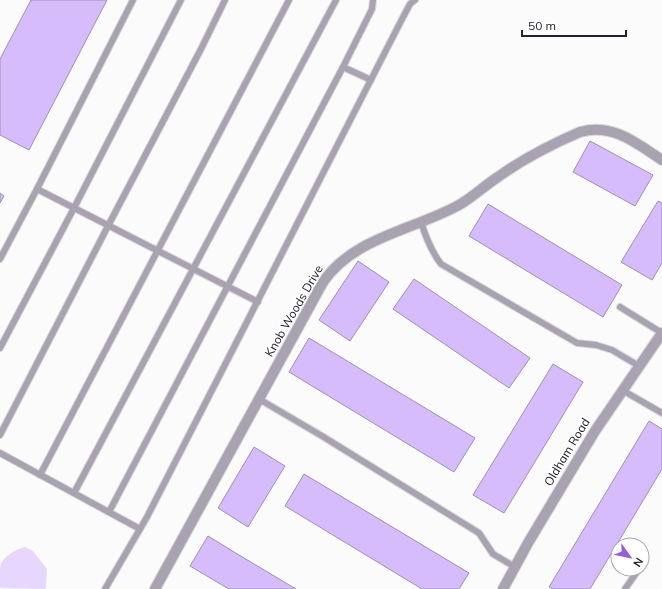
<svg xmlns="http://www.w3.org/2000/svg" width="662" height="589" font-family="Mulish,sans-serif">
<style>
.green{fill:#e7d7fe}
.building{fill:#d6bcfb;stroke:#9d91b1}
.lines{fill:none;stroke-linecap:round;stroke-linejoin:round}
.service-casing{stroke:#d9d8da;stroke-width:8}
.minor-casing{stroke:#d9d8da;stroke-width:12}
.service{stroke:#a8a2b1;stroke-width:6}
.minor{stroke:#a8a2b1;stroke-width:10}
.labels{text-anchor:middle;stroke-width:3.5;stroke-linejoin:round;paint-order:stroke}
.street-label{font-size:12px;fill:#26212e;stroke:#fff}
</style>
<rect width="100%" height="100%" fill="#fbfbfb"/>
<path class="green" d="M 25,547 L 33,551 L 47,569 L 46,587 L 45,589 L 2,588 L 0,587 C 0,581 0,573 0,567 C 2,557 16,549 25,547 Z"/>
<g class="building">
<path d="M 31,0 L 107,0 L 29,150 L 0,135 L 0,59 Z"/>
<path d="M 590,141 L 653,175 L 635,206 L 573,172 Z"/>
<path d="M 0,193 L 4,196 L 0,203 Z"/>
<path d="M 658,201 L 662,203 L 662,263 L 652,280 L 621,262 Z"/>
<path d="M 488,204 L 622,285 L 603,317 L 469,236 Z"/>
<path d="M 358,261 L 389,282 L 350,341 L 319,320 Z"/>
<path d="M 414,279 L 530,358 L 509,388 L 393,309 Z"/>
<path d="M 309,338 L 475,438 L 454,472 L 289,372 Z"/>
<path d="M 553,364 L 583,382 L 504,513 L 473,495 Z"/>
<path d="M 649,421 L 662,429 L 662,469 L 590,589 L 553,589 L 549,587 Z"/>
<path d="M 254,447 L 285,466 L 248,527 L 218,508 Z"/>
<path d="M 304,474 L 469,573 L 459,589 L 422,589 L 285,506 Z"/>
<path d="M 208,536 L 239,555 L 296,589 L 229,589 L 222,585 L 190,566 Z"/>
</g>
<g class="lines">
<g class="service-casing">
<g id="service">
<path d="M 343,67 L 372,9 L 373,0"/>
<path d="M 37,189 L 258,302"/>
<path d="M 421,222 C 426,238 431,251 441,264 L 577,343 L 596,345 L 612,350 L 639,366"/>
<path d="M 0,259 L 37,189 L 133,0"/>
<path d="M 620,307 L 662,333"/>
<path d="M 0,348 L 74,208 L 181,0"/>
<path d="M 622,390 L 662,413"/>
<path d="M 259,399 L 322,436 L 479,533 L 493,554 L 515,567"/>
<path d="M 0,435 L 108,226 L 201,49 L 225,0"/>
<path d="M 0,453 L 140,529"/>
<path d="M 40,475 L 289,0"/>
<path d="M 74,493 L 336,0"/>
<path d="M 109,512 L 343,67 L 371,80"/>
<path d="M 105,589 L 147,517 L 401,21 L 410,4 L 415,0"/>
<path d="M 625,589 L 639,569"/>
</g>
</g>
<g class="minor-casing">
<g id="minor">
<path d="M 155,589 L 323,282 C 354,237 414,230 459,205 C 473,197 484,186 498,177 C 523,159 552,144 580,132 C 613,123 636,143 662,160"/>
<path d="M 503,589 L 528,543 L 595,431 L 662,333"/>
</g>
</g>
<use href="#service" class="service"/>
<use href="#minor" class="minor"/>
</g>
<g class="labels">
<g class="street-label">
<text transform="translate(294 311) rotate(-60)" y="4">Knob Woods Drive</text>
<text transform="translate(567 452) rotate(-59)" y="4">Oldham Road</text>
</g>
</g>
<g transform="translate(630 557) rotate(123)"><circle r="19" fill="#ffffff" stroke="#a8a6ab"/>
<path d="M0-3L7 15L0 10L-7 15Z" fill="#975ed6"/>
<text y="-6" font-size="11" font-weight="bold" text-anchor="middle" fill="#26212e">N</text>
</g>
<path d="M522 30v6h104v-6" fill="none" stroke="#26212e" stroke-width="2"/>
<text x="528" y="30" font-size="12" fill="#26212e" stroke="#ffffff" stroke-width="3" paint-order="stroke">50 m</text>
</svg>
